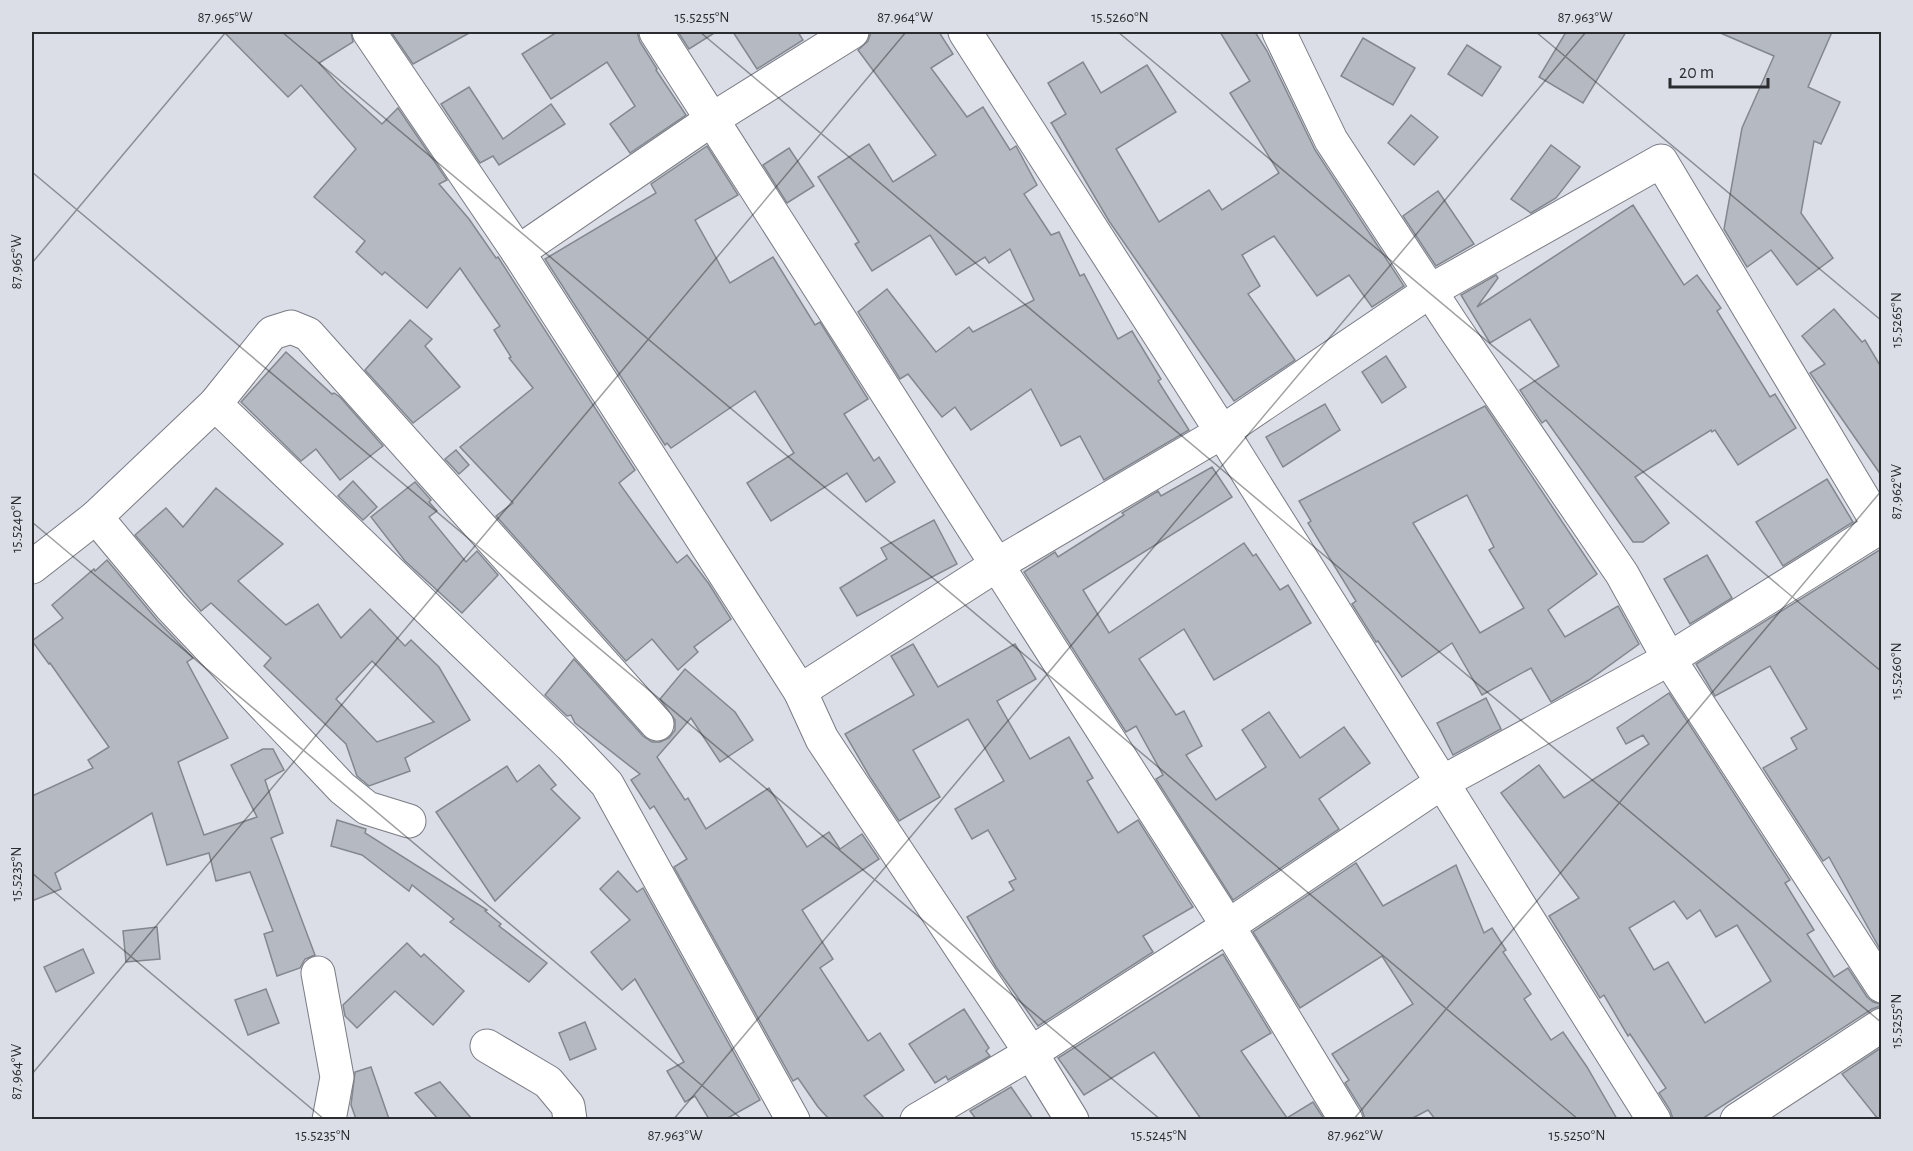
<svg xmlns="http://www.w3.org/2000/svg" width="1913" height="1151" font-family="'Alegreya Sans',sans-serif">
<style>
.building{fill:#b5b9c1;stroke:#83878e;stroke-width:1.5;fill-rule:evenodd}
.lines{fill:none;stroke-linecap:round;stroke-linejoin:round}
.minor-casing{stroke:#797c84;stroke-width:35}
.minor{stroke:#fff;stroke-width:33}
.ticks{fill:none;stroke:#2b2c2f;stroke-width:1.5;stroke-opacity:0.45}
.neatline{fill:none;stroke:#2b2c2f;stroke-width:2}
.ticks-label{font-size:15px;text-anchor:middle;fill:#2b2c2f}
</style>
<rect width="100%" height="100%" fill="#dbdee7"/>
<g class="building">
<path d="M 224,32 L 351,32 L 353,42 L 319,63 L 340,86 L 382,124 L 398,108 L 447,180 L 439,184 L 469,219 L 496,258 L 498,257 L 635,470 L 619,483 L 677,563 L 687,555 L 709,584 L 731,619 L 694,647 L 698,652 L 678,670 L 652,639 L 626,661 L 496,516 L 513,503 L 460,447 L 533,388 L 509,358 L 511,357 L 494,330 L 500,326 L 460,268 L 427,308 L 385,272 L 382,275 L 356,252 L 365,241 L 314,197 L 356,149 L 301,85 L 288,97 Z"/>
<path d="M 391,32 L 471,32 L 413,64 Z"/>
<path d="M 557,32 L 637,32 L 640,42 L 657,69 L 656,70 L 686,115 L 630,153 L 610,124 L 635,106 L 607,62 L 551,99 L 522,54 Z"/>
<path d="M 678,32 L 716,32 L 689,49 Z"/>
<path d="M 733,32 L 798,32 L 803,40 L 757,69 Z"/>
<path d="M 871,32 L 939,32 L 953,54 L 931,68 L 967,117 L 983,107 L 1010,150 L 1016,146 L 1037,185 L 1024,194 L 1051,235 L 1059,232 L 1080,276 L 1084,274 L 1118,339 L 1132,331 L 1161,379 L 1158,381 L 1189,430 L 1104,480 L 1080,436 L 1061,446 L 1031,389 L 971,430 L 955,407 L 942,417 L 908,374 L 900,379 L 858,312 L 887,289 L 936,352 L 969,327 L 973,332 L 1034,300 L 1010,249 L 989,263 L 985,257 L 956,275 L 930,235 L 872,271 L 855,244 L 859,242 L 818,177 L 869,144 L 893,182 L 936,155 L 858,50 L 868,41 Z"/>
<path d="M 1220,32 L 1255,32 L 1267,51 L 1315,150 L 1404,286 L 1372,307 L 1349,275 L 1317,296 L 1274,236 L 1242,255 L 1260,286 L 1248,294 L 1295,360 L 1234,401 L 1109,221 L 1052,124 L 1051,123 L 1066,114 L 1048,83 L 1083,62 L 1101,93 L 1147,65 L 1176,112 L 1116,149 L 1159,222 L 1209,190 L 1222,210 L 1279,173 L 1230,93 L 1250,81 Z"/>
<path d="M 1566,32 L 1626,32 L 1583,103 L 1539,77 Z"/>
<path d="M 1718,32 L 1832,32 L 1808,87 L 1840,102 L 1821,144 L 1814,141 L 1801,213 L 1833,258 L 1797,285 L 1771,250 L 1747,267 L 1724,229 L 1742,128 L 1774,56 Z"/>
<path d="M 1363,38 L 1415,68 L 1393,105 L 1341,76 Z"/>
<path d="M 1467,45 L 1501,67 L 1482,96 L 1448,74 Z"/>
<path d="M 469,87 L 503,139 L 551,104 L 565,124 L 499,165 L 493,156 L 480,163 L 441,104 Z"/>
<path d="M 1411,115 L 1438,137 L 1414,165 L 1388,143 Z"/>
<path d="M 1551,145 L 1580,167 L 1556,198 L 1531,213 L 1511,199 Z"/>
<path d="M 707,146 L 738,195 L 695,220 L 730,283 L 773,257 L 815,325 L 820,322 L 868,399 L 844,414 L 874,461 L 879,457 L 895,482 L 866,502 L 847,473 L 771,521 L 747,483 L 794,453 L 755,391 L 671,448 L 667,443 L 665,445 L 545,259 L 656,193 L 651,184 Z"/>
<path d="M 789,148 L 814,186 L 787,203 L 763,165 Z"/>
<path d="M 1438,191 L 1474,244 L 1436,266 L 1403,216 Z"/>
<path d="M 1633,205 L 1684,285 L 1697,275 L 1721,308 L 1717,311 L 1770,397 L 1775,394 L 1796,428 L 1738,465 L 1715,430 L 1712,432 L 1711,430 L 1635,477 L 1669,523 L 1643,542 L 1633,542 L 1546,420 L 1542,423 L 1520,390 L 1559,366 L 1530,319 L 1490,343 L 1461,295 L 1496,275 L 1498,278 L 1477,307 Z"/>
<path d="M 1834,309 L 1862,342 L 1865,340 L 1881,367 L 1881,475 L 1810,373 L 1825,364 L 1802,336 Z"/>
<path d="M 410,320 L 432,339 L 425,346 L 460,387 L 413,423 L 365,370 Z"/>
<path d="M 286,352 L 332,394 L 334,393 L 340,397 L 383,446 L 340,480 L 316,449 L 301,461 L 241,402 Z"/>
<path d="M 1386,356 L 1406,387 L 1382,403 L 1362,372 Z"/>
<path d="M 1325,404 L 1340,430 L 1283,467 L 1266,437 Z"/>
<path d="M 1485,406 L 1597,574 L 1548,610 L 1565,637 L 1618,606 L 1639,644 L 1589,680 L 1551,702 L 1531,668 L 1482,695 L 1452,643 L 1402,677 L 1378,641 L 1376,642 L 1352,604 L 1356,601 L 1308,523 L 1311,521 L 1299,501 ZM 1467,495 L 1494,547 L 1489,550 L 1524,608 L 1480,633 L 1413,523 Z"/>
<path d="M 456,450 L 469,465 L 459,474 L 445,459 Z"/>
<path d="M 1212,467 L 1232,497 L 1083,590 L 1109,633 L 1244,543 L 1253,556 L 1256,554 L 1280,590 L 1288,585 L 1311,623 L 1214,680 L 1184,629 L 1139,659 L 1176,715 L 1184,711 L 1202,746 L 1186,755 L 1216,800 L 1266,767 L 1242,730 L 1269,712 L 1300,758 L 1344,727 L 1370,763 L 1319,799 L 1339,829 L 1233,900 L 1156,779 L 1163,775 L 1136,726 L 1126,732 L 1024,572 L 1055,552 L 1058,557 L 1124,515 L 1122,513 L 1158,491 L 1161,496 Z"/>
<path d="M 1827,479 L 1853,522 L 1783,566 L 1756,522 Z"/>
<path d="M 353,481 L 377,507 L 363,520 L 338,496 Z"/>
<path d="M 415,482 L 431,500 L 429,502 L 437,511 L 429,517 L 466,562 L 477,551 L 498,575 L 462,613 L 405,561 L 371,517 Z"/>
<path d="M 216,488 L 283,544 L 238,581 L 286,625 L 318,604 L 341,638 L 370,609 L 405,646 L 411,640 L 439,667 L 470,720 L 405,758 L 410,771 L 369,786 L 357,776 L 346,744 L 264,666 L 271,658 L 211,603 L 201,611 L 135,535 L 166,508 L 183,527 ZM 372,661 L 434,722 L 377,742 L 336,699 Z"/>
<path d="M 934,520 L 957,564 L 857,616 L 840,588 L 887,559 L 881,548 Z"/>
<path d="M 1881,549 L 1881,951 L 1829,857 L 1823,861 L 1763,768 L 1797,749 L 1791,738 L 1807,729 L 1770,666 L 1715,696 L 1696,664 Z"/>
<path d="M 1707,555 L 1732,598 L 1690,624 L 1664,579 Z"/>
<path d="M 107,560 L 157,620 L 193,658 L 187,662 L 228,738 L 178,762 L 204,835 L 257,817 L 231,765 L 263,749 L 273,749 L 284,770 L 265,780 L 283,833 L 271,838 L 315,955 L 305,959 L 300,968 L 277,976 L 264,934 L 273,931 L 250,872 L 216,881 L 209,853 L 167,865 L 152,813 L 55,873 L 61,889 L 32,901 L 32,796 L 93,768 L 88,760 L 109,747 L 50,663 L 49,664 L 32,641 L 63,618 L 52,605 L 94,569 L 95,571 Z"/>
<path d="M 913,644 L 938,687 L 1015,644 L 1036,679 L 997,701 L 1030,759 L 1069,737 L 1093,778 L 1087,781 L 1118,833 L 1138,820 L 1193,907 L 1143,936 L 1153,952 L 1038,1026 L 996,967 L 967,917 L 1014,890 L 1009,882 L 1016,879 L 988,830 L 972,839 L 955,809 L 1004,781 L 968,719 L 913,750 L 940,797 L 899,821 L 870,777 L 845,734 L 914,695 L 891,656 Z"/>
<path d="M 574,659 L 643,736 L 652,742 L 660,742 L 669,738 L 675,730 L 675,720 L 660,699 L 685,669 L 735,712 L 753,740 L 720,762 L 691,718 L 657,757 L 685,800 L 688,798 L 706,829 L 769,788 L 807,847 L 829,832 L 840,849 L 862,834 L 879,859 L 802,910 L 833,959 L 820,968 L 868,1041 L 880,1033 L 904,1070 L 864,1096 L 885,1119 L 829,1119 L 818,1107 L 798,1078 L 793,1081 L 674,867 L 687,859 L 654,806 L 650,809 L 631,780 L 640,774 L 575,723 L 571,715 L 567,716 L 545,695 Z"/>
<path d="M 1669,693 L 1790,880 L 1785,883 L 1814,930 L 1807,934 L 1834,977 L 1848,968 L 1867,997 L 1873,1002 L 1881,1004 L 1881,1006 L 1872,1009 L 1702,1119 L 1673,1119 L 1670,1110 L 1659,1093 L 1666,1088 L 1630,1034 L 1628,1036 L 1604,995 L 1600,998 L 1549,916 L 1579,898 L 1501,793 L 1539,765 L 1564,798 L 1649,744 L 1643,735 L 1626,744 L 1617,728 ZM 1674,901 L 1687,919 L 1700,910 L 1716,937 L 1737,925 L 1771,981 L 1705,1023 L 1668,962 L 1654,970 L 1629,928 Z"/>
<path d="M 1486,698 L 1501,729 L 1453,755 L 1437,723 Z"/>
<path d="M 539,765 L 556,785 L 551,789 L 580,818 L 495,901 L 436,812 L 507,766 L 517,782 Z"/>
<path d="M 337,820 L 366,829 L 365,833 L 487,910 L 485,911 L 501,924 L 499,926 L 547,963 L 529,982 L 450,922 L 454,919 L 412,885 L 409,891 L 362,855 L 331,846 Z"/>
<path d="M 1356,863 L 1383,906 L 1456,865 L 1484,933 L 1492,928 L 1506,950 L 1503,952 L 1531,994 L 1524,999 L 1551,1040 L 1563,1032 L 1587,1067 L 1617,1119 L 1435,1119 L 1428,1110 L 1411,1119 L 1365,1119 L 1362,1110 L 1345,1083 L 1349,1080 L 1332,1054 L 1413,1004 L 1382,956 L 1300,1008 L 1253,932 Z"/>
<path d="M 618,871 L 637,892 L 643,888 L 760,1100 L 726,1119 L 709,1119 L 695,1096 L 685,1102 L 667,1071 L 684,1062 L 635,979 L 622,990 L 591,952 L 630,920 L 600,889 Z"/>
<path d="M 157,927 L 160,959 L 126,962 L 123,931 Z"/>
<path d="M 407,943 L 421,957 L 424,954 L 464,991 L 433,1025 L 395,991 L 357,1028 L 345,1016 L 343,1005 Z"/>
<path d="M 83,949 L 94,973 L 56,992 L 44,967 Z"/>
<path d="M 1223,954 L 1271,1033 L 1241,1051 L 1287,1118 L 1313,1102 L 1324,1119 L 1201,1119 L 1154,1052 L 1084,1095 L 1058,1058 Z"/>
<path d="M 266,989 L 279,1023 L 248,1035 L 235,1000 Z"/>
<path d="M 964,1009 L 989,1048 L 986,1051 L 990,1056 L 948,1080 L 946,1076 L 935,1083 L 909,1044 Z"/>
<path d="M 585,1022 L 596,1049 L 570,1060 L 559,1033 Z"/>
<path d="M 1881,1048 L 1881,1119 L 1878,1119 L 1842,1074 Z"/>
<path d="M 371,1067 L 389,1119 L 356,1119 L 351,1105 L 355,1072 Z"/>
<path d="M 440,1082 L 472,1119 L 438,1119 L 415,1093 Z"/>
<path d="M 1011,1087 L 1033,1119 L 976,1119 L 970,1111 Z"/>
</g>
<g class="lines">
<g class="minor-casing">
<g id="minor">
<path d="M 369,32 L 518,252 L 800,691 L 822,739 L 1031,1053 L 1072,1120"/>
<path d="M 656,32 L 1228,926 L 1346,1120"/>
<path d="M 965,32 L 1222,432 L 1654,1120"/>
<path d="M 1279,32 L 1331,140 L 1453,326 L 1622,574 L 1669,659 L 1882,986"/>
<path d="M 518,252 L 711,120 L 852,32"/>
<path d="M 215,404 L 571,746 L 607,784 L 793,1120"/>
<path d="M 96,517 L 171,607 L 342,788 L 367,808 L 409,821"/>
<path d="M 32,567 L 96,517 L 215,404 L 272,333 L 291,327 L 308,334 L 657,724"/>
<path d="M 800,691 L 998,564 L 1222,432 L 1430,291 L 1661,161 L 1882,530"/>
<path d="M 318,973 L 337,1077 L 329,1120"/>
<path d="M 487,1046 L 548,1082 L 568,1106 L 570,1120"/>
<path d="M 917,1120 L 1031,1053 L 1228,926 L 1441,783 L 1669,659 L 1882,526"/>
<path d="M 1737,1120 L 1882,1025"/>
</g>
</g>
<use href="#minor" class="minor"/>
</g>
<path class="ticks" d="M 282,32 L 1579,1120M 700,32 L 1882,1023M 1118,32 L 1882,672M 1536,32 L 1882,321M 32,172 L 1161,1120M 32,263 L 226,32M 32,522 L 743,1120M 32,873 L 325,1120M 32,1074 L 906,32M 673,1120 L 1586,32M 1353,1120 L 1882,490"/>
<rect width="1913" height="1151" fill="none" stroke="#dbdee7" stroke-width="66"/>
<path d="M1670 78v9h98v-9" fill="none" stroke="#2b2c2f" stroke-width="3"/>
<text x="1679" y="78" font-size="18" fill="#2b2c2f" stroke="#dbdee7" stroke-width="4.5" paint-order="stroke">20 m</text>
<rect x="33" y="33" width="1847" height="1085" class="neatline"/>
<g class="ticks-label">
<text x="225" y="22">87.965°W</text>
<text x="702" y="22">15.5255°N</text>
<text x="905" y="22">87.964°W</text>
<text x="1120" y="22">15.5260°N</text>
<text x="1585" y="22">87.963°W</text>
<text transform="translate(16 262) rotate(-90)" y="5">87.965°W</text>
<text transform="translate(1896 320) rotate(-90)" y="5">15.5265°N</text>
<text transform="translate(1896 492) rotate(-90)" y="5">87.962°W</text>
<text transform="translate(16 524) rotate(-90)" y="5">15.5240°N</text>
<text transform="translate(1896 671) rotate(-90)" y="5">15.5260°N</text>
<text transform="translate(16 874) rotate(-90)" y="5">15.5235°N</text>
<text transform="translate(1896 1021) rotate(-90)" y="5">15.5255°N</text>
<text transform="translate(16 1072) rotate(-90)" y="5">87.964°W</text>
<text x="323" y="1140">15.5235°N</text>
<text x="675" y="1140">87.963°W</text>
<text x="1159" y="1140">15.5245°N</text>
<text x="1355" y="1140">87.962°W</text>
<text x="1577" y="1140">15.5250°N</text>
</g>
</svg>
